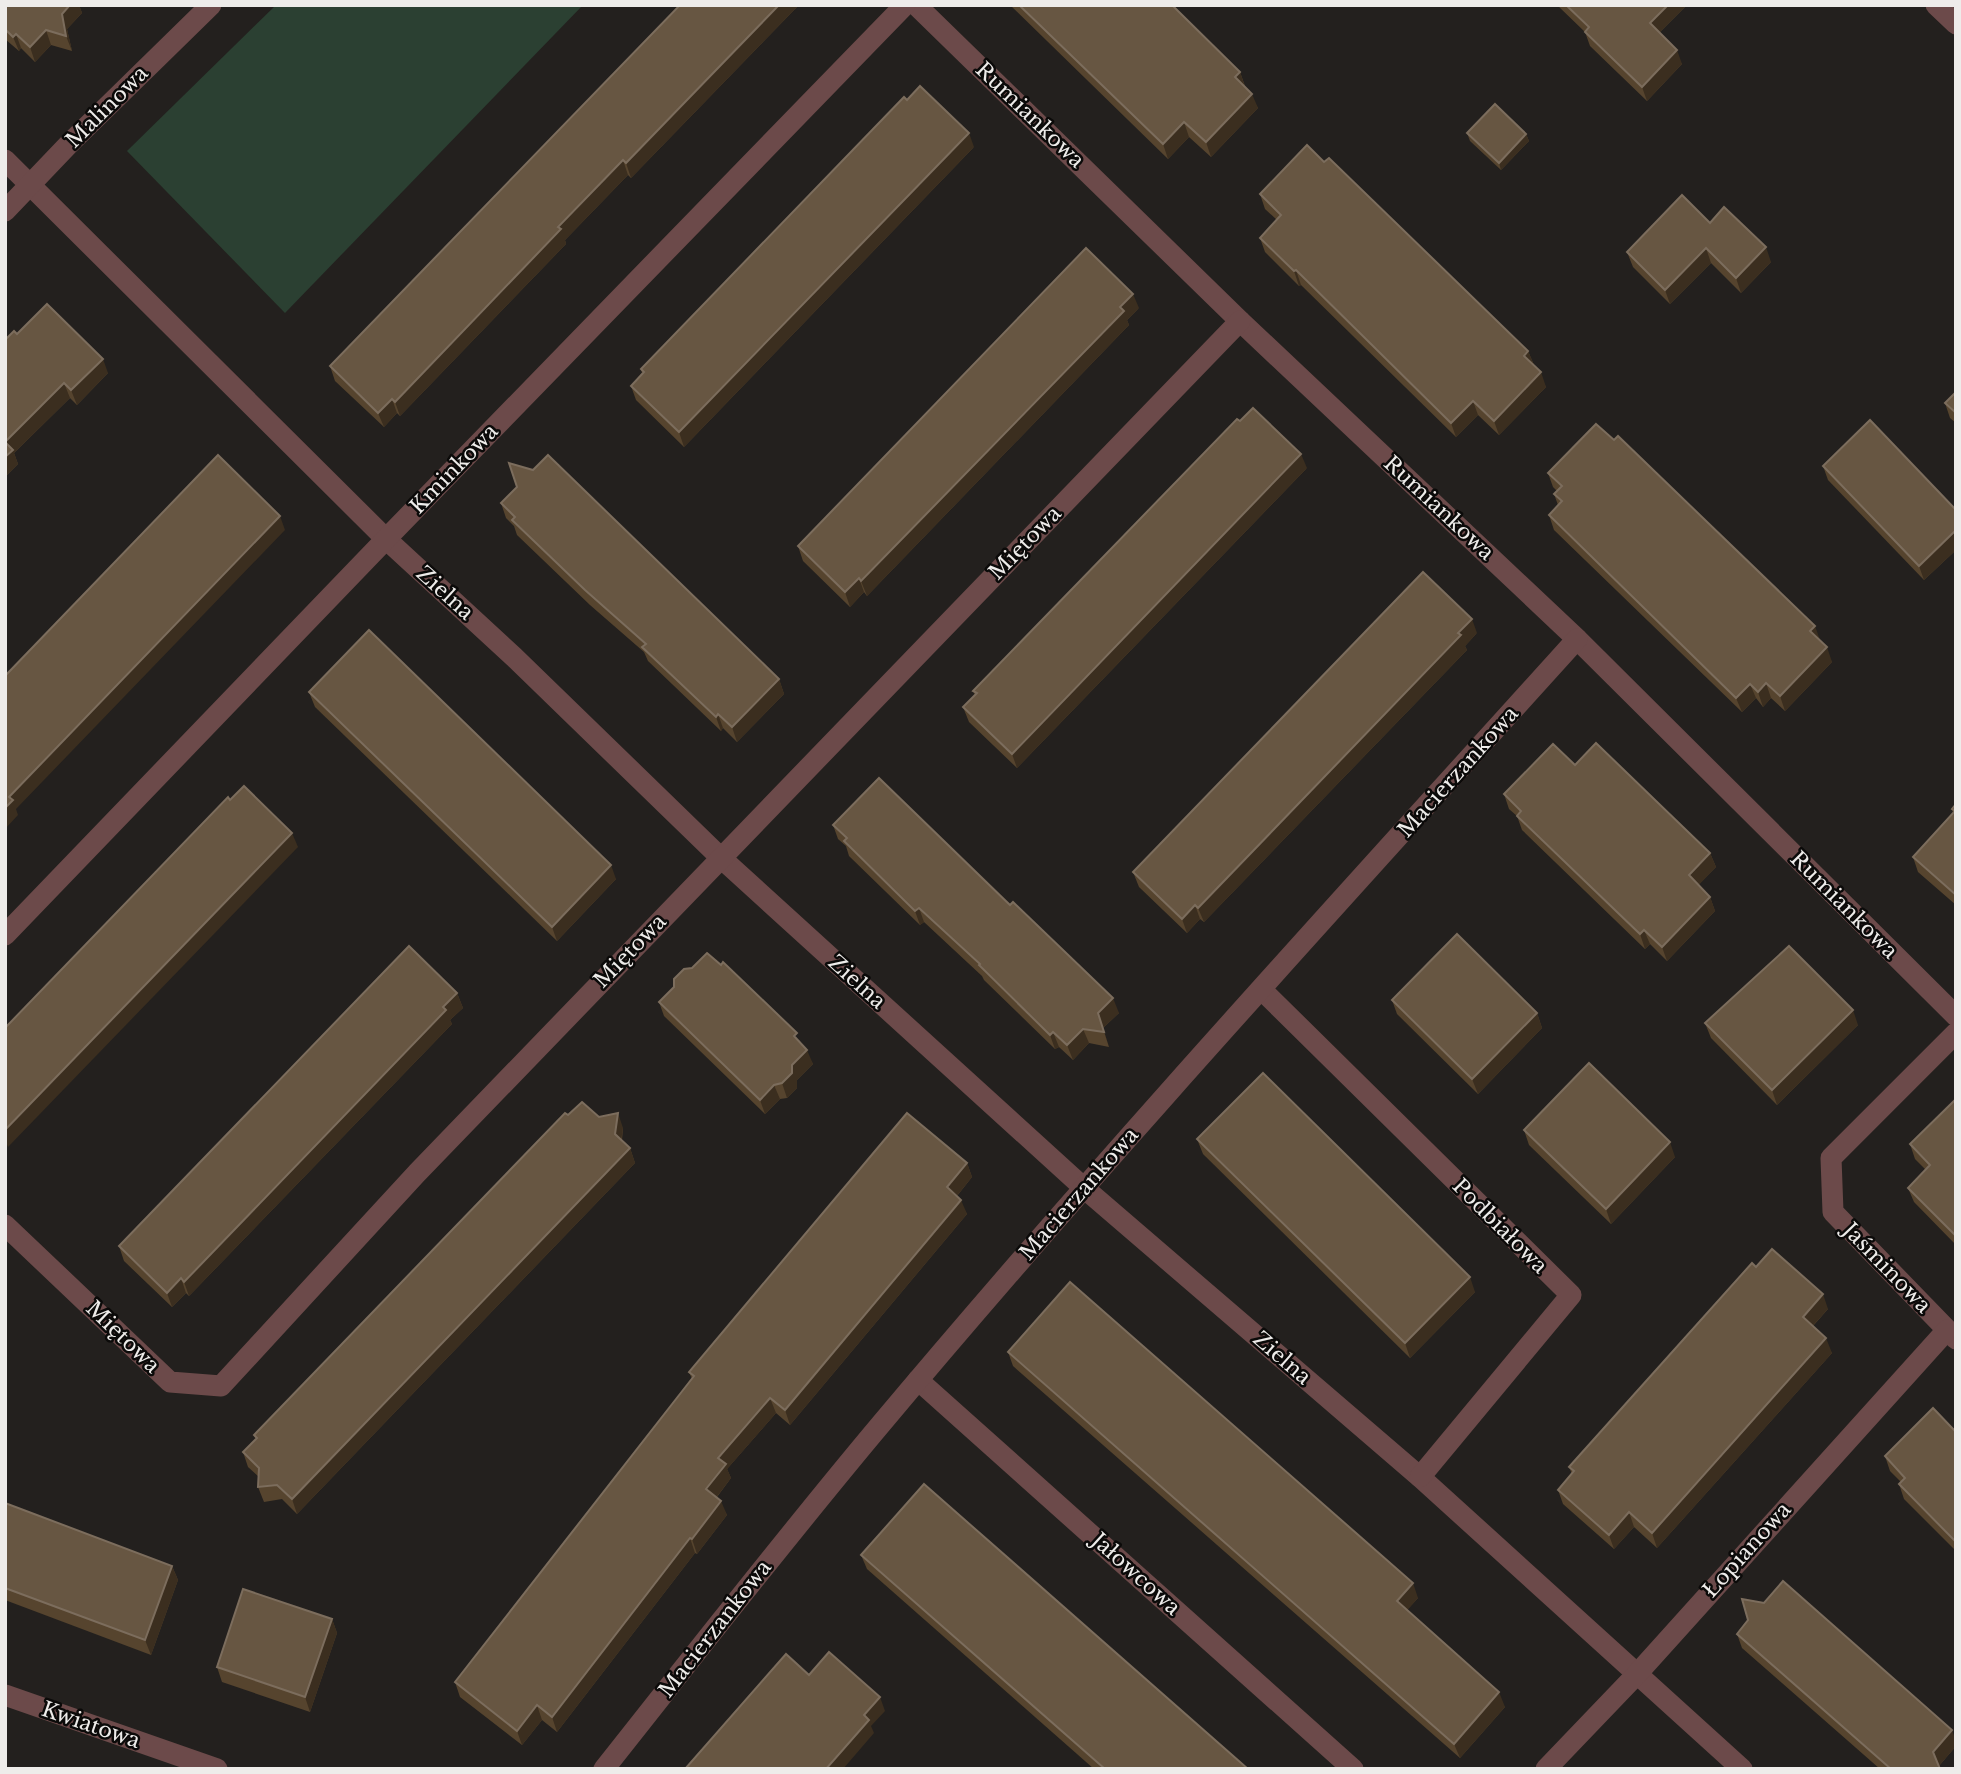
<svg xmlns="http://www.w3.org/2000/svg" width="1961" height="1774" font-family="'Libre Baskerville',serif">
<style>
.green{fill:#2b4032}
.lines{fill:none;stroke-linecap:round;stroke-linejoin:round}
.minor{stroke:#6c4a4a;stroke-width:21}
.wall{fill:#56442e}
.shaded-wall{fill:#3b2e1f}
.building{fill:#675642;stroke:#7c6d5d;stroke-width:2}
.labels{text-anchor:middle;stroke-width:5;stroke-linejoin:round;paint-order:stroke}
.street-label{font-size:21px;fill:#eeecea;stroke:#0b0a09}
</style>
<rect width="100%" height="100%" fill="#23201e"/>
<path class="green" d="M 276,5 L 583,5 L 285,313 L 127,151 Z"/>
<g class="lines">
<g class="minor">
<path d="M 916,5 L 1240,321 L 1577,639 L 1956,1016"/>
<path d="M 1936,5 L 1956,24"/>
<path d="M 5,160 L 386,539 L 514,657 L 720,857 L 1084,1188 L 1420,1477 L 1742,1769"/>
<path d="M 5,211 L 68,145 L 211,5"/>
<path d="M 5,935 L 386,539 L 905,5"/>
<path d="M 1262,990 L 1571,1295 L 1420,1477"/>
<path d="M 5,1225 L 170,1382 L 221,1386 L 417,1173 L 1240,321"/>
<path d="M 1956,1339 L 1833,1212 L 1831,1158 L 1956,1033"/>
<path d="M 918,1380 L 1353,1769"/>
<path d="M 5,1695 L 217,1769"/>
<path d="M 604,1769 C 696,1653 786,1537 881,1424 C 1106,1156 1343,898 1577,639"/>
<path d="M 1546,1769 L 1637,1674 L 1947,1330"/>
</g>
</g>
<g class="wall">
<path d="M 5,5 L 79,5 L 82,13 L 67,29 L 72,51 L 51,45 L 35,62 L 21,48 L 19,51 L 5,39 Z"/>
<path d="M 680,5 L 798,6 L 631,178 L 628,175 L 565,240 L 566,244 L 400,416 L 397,413 L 384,427 L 335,381 L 330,366 Z"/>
<path d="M 1010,5 L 1172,5 L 1240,72 L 1245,86 L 1258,108 L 1211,157 L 1189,137 L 1168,159 Z"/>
<path d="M 1557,5 L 1684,5 L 1685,7 L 1659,33 L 1682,64 L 1647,101 L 1590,46 L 1585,32 Z"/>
<path d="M 1467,133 L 1526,134 L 1529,141 L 1501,170 L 1470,141 Z"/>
<path d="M 974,147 L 684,447 L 636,400 L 631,386 L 642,373 L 641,369 Z"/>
<path d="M 1260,194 L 1528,351 L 1534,365 L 1546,387 L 1499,435 L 1478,415 L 1456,437 L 1301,285 L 1299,286 L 1265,252 L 1260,238 L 1277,220 L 1265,209 Z"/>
<path d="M 1710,223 L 1771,262 L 1741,293 L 1711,263 L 1670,304 L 1633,267 L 1627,252 Z"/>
<path d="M 1139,308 L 1127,320 L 1129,325 L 867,596 L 864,592 L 850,607 L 803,561 L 798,546 Z"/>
<path d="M 17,334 L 108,373 L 77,405 L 70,398 L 14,453 L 18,464 L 5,477 L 5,340 Z"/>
<path d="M 1956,392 L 1956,423 L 1950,418 L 1945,403 Z"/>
<path d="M 1823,466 L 1956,510 L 1956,550 L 1924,580 L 1828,480 Z"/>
<path d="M 1307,468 L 1017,768 L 969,722 L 963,707 L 975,695 L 973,691 Z"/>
<path d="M 1548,473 L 1820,641 L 1832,662 L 1785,711 L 1771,698 L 1763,707 L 1756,698 L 1742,712 L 1554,530 L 1549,515 L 1558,505 L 1554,494 L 1557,491 L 1553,487 Z"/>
<path d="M 501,503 L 779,679 L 784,694 L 737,742 L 723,728 L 721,731 L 648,661 L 644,652 L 590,605 L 517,535 L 514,526 L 506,518 Z"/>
<path d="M 1477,633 L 1465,646 L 1467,650 L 1204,922 L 1200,919 L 1187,933 L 1139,887 L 1133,872 Z"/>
<path d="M 309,692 L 616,879 L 557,941 L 315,707 Z"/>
<path d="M 1575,765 L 1710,853 L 1716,867 L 1698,885 L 1710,897 L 1715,911 L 1667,961 L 1650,944 L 1645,949 L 1522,830 L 1517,816 L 1509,809 L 1504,794 Z"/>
<path d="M 1956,804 L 1956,905 L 1918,872 L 1913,857 L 1953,813 L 1952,809 Z"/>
<path d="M 833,825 L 1119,1013 L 1103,1028 L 1109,1047 L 1089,1043 L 1073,1060 L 1059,1047 L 1055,1049 L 984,980 L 982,976 L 924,922 L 920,925 L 849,856 L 846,846 L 838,839 Z"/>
<path d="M 457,993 L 463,1008 L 450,1020 L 452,1024 L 189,1296 L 186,1293 L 172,1307 L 124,1261 L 119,1246 Z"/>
<path d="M 1392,1000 L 1537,1013 L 1542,1028 L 1478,1094 L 1397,1014 Z"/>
<path d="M 659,1002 L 800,1042 L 813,1064 L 797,1080 L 797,1088 L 787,1098 L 780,1099 L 765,1114 L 664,1016 Z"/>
<path d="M 1705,1023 L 1858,1025 L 1777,1105 L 1711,1038 Z"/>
<path d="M 1956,1099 L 1956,1245 L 1914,1202 L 1908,1188 L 1926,1170 L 1915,1159 L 1910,1144 Z"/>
<path d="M 568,1115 L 599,1117 L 623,1128 L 622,1140 L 630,1148 L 635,1163 L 297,1514 L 282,1499 L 264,1502 L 258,1487 L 259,1477 L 248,1467 L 243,1452 L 256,1440 L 254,1435 Z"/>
<path d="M 1524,1130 L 1675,1157 L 1611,1224 L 1529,1145 Z"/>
<path d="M 1197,1139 L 1475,1292 L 1410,1358 L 1203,1154 Z"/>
<path d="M 967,1163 L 972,1177 L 957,1196 L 967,1214 L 790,1425 L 776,1413 L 727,1469 L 731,1478 L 717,1497 L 727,1515 L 697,1554 L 695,1553 L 557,1732 L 542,1720 L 522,1745 L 460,1697 L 455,1682 L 692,1379 L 689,1372 Z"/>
<path d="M 1756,1267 L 1828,1309 L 1813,1326 L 1832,1353 L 1657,1548 L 1634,1527 L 1614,1549 L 1563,1504 L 1558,1490 L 1572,1474 L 1569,1467 Z"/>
<path d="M 1008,1352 L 1418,1598 L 1407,1610 L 1505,1707 L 1460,1758 L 1013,1366 Z"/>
<path d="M 1956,1428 L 1956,1551 L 1904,1499 L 1899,1484 L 1901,1482 L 1890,1471 L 1885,1456 L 1954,1430 Z"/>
<path d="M 5,1503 L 172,1566 L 178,1580 L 151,1655 L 5,1600 Z"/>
<path d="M 861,1555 L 1248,1769 L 1094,1769 L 867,1569 Z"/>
<path d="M 332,1619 L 337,1633 L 310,1712 L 222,1682 L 217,1667 Z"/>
<path d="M 1737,1634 L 1956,1746 L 1939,1766 L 1940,1769 L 1880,1769 L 1742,1648 Z"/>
</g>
<g class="shaded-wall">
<path d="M 70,5 L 79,5 L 82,13 L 67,29 L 72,51 L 66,36 L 62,14 Z"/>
<path d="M 779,5 L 798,6 L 631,178 L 626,163 Z"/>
<path d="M 1668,5 L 1684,5 L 1685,7 L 1655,37 L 1650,23 Z"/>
<path d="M 46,30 L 51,45 L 35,62 L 30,47 Z"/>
<path d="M 16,34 L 21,48 L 19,51 L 13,37 Z"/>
<path d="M 1677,50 L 1682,64 L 1647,101 L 1642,87 Z"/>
<path d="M 1240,72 L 1245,87 L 1235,77 Z"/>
<path d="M 1252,94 L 1258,108 L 1211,157 L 1206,142 Z"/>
<path d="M 1184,122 L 1189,137 L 1168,159 L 1163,144 Z"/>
<path d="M 969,133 L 974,147 L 684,447 L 679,432 Z"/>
<path d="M 1526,134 L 1529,141 L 1501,170 L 1499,163 Z"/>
<path d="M 623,160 L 628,175 L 565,240 L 566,244 L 400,416 L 395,402 L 558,227 Z"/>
<path d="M 1766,247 L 1771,262 L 1741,293 L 1736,278 Z"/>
<path d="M 1706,248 L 1711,263 L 1670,304 L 1665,290 Z"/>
<path d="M 1296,270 L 1301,285 L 1299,286 L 1294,271 Z"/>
<path d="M 1133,294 L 1139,308 L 1127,320 L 1129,325 L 867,596 L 861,581 Z"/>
<path d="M 1528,351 L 1534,365 L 1524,356 Z"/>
<path d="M 103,359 L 108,373 L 77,405 L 71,390 Z"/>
<path d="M 1541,372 L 1546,387 L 1499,435 L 1494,421 Z"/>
<path d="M 64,383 L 70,398 L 14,453 L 18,464 L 5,477 L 5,442 Z"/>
<path d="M 392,399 L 397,413 L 384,427 L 378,413 Z"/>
<path d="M 1473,401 L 1478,415 L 1456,437 L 1451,423 Z"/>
<path d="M 1301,454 L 1307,468 L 1017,768 L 1012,754 Z"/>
<path d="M 280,516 L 285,530 L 16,809 L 18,815 L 5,829 L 5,808 L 9,797 Z"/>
<path d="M 1956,530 L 1956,550 L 1924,580 L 1919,566 Z"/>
<path d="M 859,578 L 864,592 L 850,607 L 845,592 Z"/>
<path d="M 1472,619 L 1477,633 L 1465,646 L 1467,650 L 1204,922 L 1198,908 Z"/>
<path d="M 1815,626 L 1820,640 L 1810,631 Z"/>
<path d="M 1827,647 L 1832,662 L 1785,711 L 1780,696 Z"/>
<path d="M 779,679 L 784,694 L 737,742 L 732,727 Z"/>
<path d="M 1766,683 L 1771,698 L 1763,707 L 1758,692 Z"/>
<path d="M 1750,684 L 1756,698 L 1742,712 L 1736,698 Z"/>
<path d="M 718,714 L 723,728 L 721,731 L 716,717 Z"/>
<path d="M 292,833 L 298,847 L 8,1147 L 5,1139 L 5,1130 Z"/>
<path d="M 1710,853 L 1716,867 L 1694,890 L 1689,875 Z"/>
<path d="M 611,865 L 616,879 L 557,941 L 552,927 Z"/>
<path d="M 1710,897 L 1715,911 L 1667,961 L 1662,947 Z"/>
<path d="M 1195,905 L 1200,919 L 1187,933 L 1182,919 Z"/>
<path d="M 919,908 L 924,922 L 920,925 L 915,911 Z"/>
<path d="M 1644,930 L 1650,944 L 1645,949 L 1640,934 Z"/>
<path d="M 457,993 L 463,1008 L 450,1020 L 452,1024 L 189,1296 L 184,1282 L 443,1007 Z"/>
<path d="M 1113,998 L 1119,1013 L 1103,1028 L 1109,1047 L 1098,1013 Z"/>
<path d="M 1853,1010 L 1858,1025 L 1777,1105 L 1772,1090 Z"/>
<path d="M 1537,1013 L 1542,1028 L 1478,1094 L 1472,1079 Z"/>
<path d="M 1083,1029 L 1089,1043 L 1073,1060 L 1067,1045 Z"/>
<path d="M 1053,1032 L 1059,1047 L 1055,1049 L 1050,1035 Z"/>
<path d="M 807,1050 L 813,1064 L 797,1080 L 797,1088 L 787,1098 L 782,1083 L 792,1065 Z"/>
<path d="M 774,1085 L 780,1099 L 765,1114 L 760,1100 Z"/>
<path d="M 618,1113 L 623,1128 L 620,1148 L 615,1134 Z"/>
<path d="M 1670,1142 L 1675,1157 L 1611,1224 L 1606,1209 Z"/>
<path d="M 630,1148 L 635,1163 L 297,1514 L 292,1499 Z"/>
<path d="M 967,1163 L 972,1177 L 952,1202 L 947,1187 Z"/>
<path d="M 961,1200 L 967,1214 L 790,1425 L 785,1410 Z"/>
<path d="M 1470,1277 L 1475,1292 L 1410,1358 L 1405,1343 Z"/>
<path d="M 181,1278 L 186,1293 L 172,1307 L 167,1293 Z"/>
<path d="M 1823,1294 L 1828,1309 L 1808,1331 L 1803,1317 Z"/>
<path d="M 1826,1338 L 1832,1353 L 1657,1548 L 1652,1533 Z"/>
<path d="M 770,1398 L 776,1413 L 727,1469 L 731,1478 L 712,1503 L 706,1489 L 718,1458 Z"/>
<path d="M 721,1501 L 727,1515 L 697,1554 L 692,1539 Z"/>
<path d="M 1629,1512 L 1634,1527 L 1614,1549 L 1609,1535 Z"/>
<path d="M 690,1538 L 695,1553 L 557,1732 L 552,1717 Z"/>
<path d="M 172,1566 L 178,1580 L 151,1655 L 145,1640 Z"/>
<path d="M 1413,1583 L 1418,1598 L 1402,1616 L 1397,1601 Z"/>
<path d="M 332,1619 L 337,1633 L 310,1712 L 305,1697 Z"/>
<path d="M 1499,1692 L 1505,1707 L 1460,1758 L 1454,1744 Z"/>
<path d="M 880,1697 L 885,1711 L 871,1726 L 874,1733 L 843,1769 L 826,1769 L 864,1715 Z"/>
<path d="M 537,1705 L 542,1720 L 522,1745 L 517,1731 Z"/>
<path d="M 1952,1730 L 1956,1741 L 1956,1746 L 1938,1767 L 1933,1752 Z"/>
</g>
<g class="building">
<path d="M 5,5 L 70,5 L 62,14 L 66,36 L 46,30 L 30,47 L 16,34 L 13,37 L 5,29 Z"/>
<path d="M 680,5 L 779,5 L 626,163 L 623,160 L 558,227 L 561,229 L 395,402 L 392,399 L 378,413 L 330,366 Z"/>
<path d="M 1019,5 L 1172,5 L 1240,72 L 1235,77 L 1252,94 L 1206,142 L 1184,122 L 1163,144 Z"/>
<path d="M 1566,5 L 1668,5 L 1650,23 L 1677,50 L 1642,87 L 1585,32 L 1589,27 Z"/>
<path d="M 920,86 L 969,133 L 679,432 L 631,386 L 644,372 L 641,369 L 904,97 L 907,100 Z"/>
<path d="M 1495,104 L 1526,134 L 1499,163 L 1467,133 Z"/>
<path d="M 1307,145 L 1324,162 L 1329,158 L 1528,351 L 1524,356 L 1541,372 L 1494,421 L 1473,401 L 1451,423 L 1296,270 L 1294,271 L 1260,238 L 1281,215 L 1260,194 Z"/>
<path d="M 1682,195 L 1710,223 L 1724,207 L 1766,247 L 1736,278 L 1706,248 L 1665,290 L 1627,252 Z"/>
<path d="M 1086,248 L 1133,294 L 1120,307 L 1124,311 L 861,581 L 859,578 L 845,592 L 798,546 Z"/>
<path d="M 47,304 L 103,359 L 71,390 L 64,383 L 5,442 L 5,340 L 14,331 L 17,334 Z"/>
<path d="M 1956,392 L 1956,413 L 1945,403 Z"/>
<path d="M 1253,408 L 1301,454 L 1012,754 L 963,707 L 977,693 L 973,691 L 1237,419 L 1240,421 Z"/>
<path d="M 1870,420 L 1956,510 L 1956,530 L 1919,566 L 1823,466 Z"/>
<path d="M 1596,424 L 1614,440 L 1618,436 L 1815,626 L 1810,631 L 1827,647 L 1780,696 L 1766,683 L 1758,692 L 1750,684 L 1736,698 L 1549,515 L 1562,501 L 1554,494 L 1562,486 L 1548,473 Z"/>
<path d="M 5,442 L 13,450 L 5,457 Z"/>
<path d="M 218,455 L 280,516 L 9,797 L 13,800 L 5,808 L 5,676 Z"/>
<path d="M 548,455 L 779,679 L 732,727 L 718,714 L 716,717 L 642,647 L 646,644 L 585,590 L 512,520 L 515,517 L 501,503 L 517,487 L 509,463 L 533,470 Z"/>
<path d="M 1423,572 L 1472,619 L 1458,633 L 1461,635 L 1198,908 L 1195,905 L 1182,919 L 1133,872 Z"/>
<path d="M 369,630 L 611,865 L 552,927 L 309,692 Z"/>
<path d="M 1596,743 L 1710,853 L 1689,875 L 1710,897 L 1662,947 L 1644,930 L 1640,934 L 1517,816 L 1521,811 L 1504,794 L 1553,744 L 1575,765 Z"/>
<path d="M 879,778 L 1010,905 L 1013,902 L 1113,998 L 1098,1013 L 1104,1032 L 1083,1029 L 1067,1045 L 1053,1032 L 1050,1035 L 979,965 L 980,964 L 919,908 L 915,911 L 844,841 L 847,838 L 833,825 Z"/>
<path d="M 244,786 L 292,833 L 5,1130 L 5,1028 L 228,797 L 230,800 Z"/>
<path d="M 1956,804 L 1956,895 L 1913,857 L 1955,811 L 1952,809 Z"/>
<path d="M 1457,934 L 1537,1013 L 1472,1079 L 1392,1000 Z"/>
<path d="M 409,946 L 457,993 L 443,1007 L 446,1010 L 184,1282 L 181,1278 L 167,1293 L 119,1246 Z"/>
<path d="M 1789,946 L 1853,1010 L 1772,1090 L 1705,1023 Z"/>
<path d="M 707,953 L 721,965 L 723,962 L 797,1033 L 794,1036 L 807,1050 L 792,1065 L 792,1073 L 782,1083 L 774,1085 L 760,1100 L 659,1002 L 674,987 L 674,979 L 684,969 L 692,968 Z"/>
<path d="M 1589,1063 L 1670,1142 L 1606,1209 L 1524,1130 Z"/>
<path d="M 1263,1073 L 1470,1277 L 1405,1343 L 1197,1139 Z"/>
<path d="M 1956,1099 L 1956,1236 L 1908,1188 L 1930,1165 L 1910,1144 Z"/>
<path d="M 582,1102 L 599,1117 L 618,1113 L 615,1134 L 630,1148 L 292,1499 L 277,1485 L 258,1487 L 259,1468 L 243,1452 L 257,1438 L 254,1435 L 565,1113 L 568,1115 Z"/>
<path d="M 907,1113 L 967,1163 L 947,1187 L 961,1200 L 785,1410 L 770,1398 L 718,1458 L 726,1464 L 706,1489 L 721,1501 L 692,1539 L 690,1538 L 552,1717 L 537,1705 L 517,1731 L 455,1682 L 694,1376 L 689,1372 Z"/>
<path d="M 1772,1249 L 1823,1294 L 1803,1317 L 1826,1338 L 1652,1533 L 1629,1512 L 1609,1535 L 1558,1490 L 1574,1471 L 1569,1467 L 1752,1263 L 1756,1267 Z"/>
<path d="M 1070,1282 L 1413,1583 L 1397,1601 L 1499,1692 L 1454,1744 L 1008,1352 Z"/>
<path d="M 1933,1408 L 1954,1430 L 1956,1428 L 1956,1542 L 1899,1484 L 1905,1478 L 1885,1456 Z"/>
<path d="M 924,1484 L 1248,1769 L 1105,1769 L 861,1555 Z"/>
<path d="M 5,1503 L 172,1566 L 145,1640 L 5,1588 Z"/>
<path d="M 1783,1581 L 1952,1730 L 1933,1752 L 1940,1769 L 1891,1769 L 1737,1634 L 1748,1620 L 1742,1599 L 1764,1603 Z"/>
<path d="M 243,1589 L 332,1619 L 305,1697 L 217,1667 Z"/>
<path d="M 829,1652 L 880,1697 L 864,1715 L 869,1720 L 826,1769 L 685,1769 L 786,1654 L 809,1675 Z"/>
</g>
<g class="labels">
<g class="street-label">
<text transform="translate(107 107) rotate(-45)" y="7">Malinowa</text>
<text transform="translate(1030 115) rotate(44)" y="7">Rumiankowa</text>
<text transform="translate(454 469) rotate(-46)" y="7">Kminkowa</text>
<text transform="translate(1439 508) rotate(43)" y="7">Rumiankowa</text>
<text transform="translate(1025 543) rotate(-46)" y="7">Miętowa</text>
<text transform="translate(445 593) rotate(42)" y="7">Zielna</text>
<text transform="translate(1458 772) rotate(-48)" y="7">Macierzankowa</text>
<text transform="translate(1844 905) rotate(45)" y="7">Rumiankowa</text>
<text transform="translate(630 951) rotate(-46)" y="7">Miętowa</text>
<text transform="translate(857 982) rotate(42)" y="7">Zielna</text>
<text transform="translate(1079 1194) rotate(-49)" y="7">Macierzankowa</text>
<text transform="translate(1500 1226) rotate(45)" y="7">Podbiałowa</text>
<text transform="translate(1887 1268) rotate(46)" y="7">Jaśminowa</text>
<text transform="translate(123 1337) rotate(44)" y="7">Miętowa</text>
<text transform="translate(1282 1358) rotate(41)" y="7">Zielna</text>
<text transform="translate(1747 1550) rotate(-48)" y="7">Łopianowa</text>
<text transform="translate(1136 1574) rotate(42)" y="7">Jałowcowa</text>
<text transform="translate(715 1629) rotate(-52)" y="7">Macierzankowa</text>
<text transform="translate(91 1725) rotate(19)" y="7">Kwiatowa</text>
</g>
</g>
<rect width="1961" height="1774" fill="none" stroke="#eeecea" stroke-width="14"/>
</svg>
